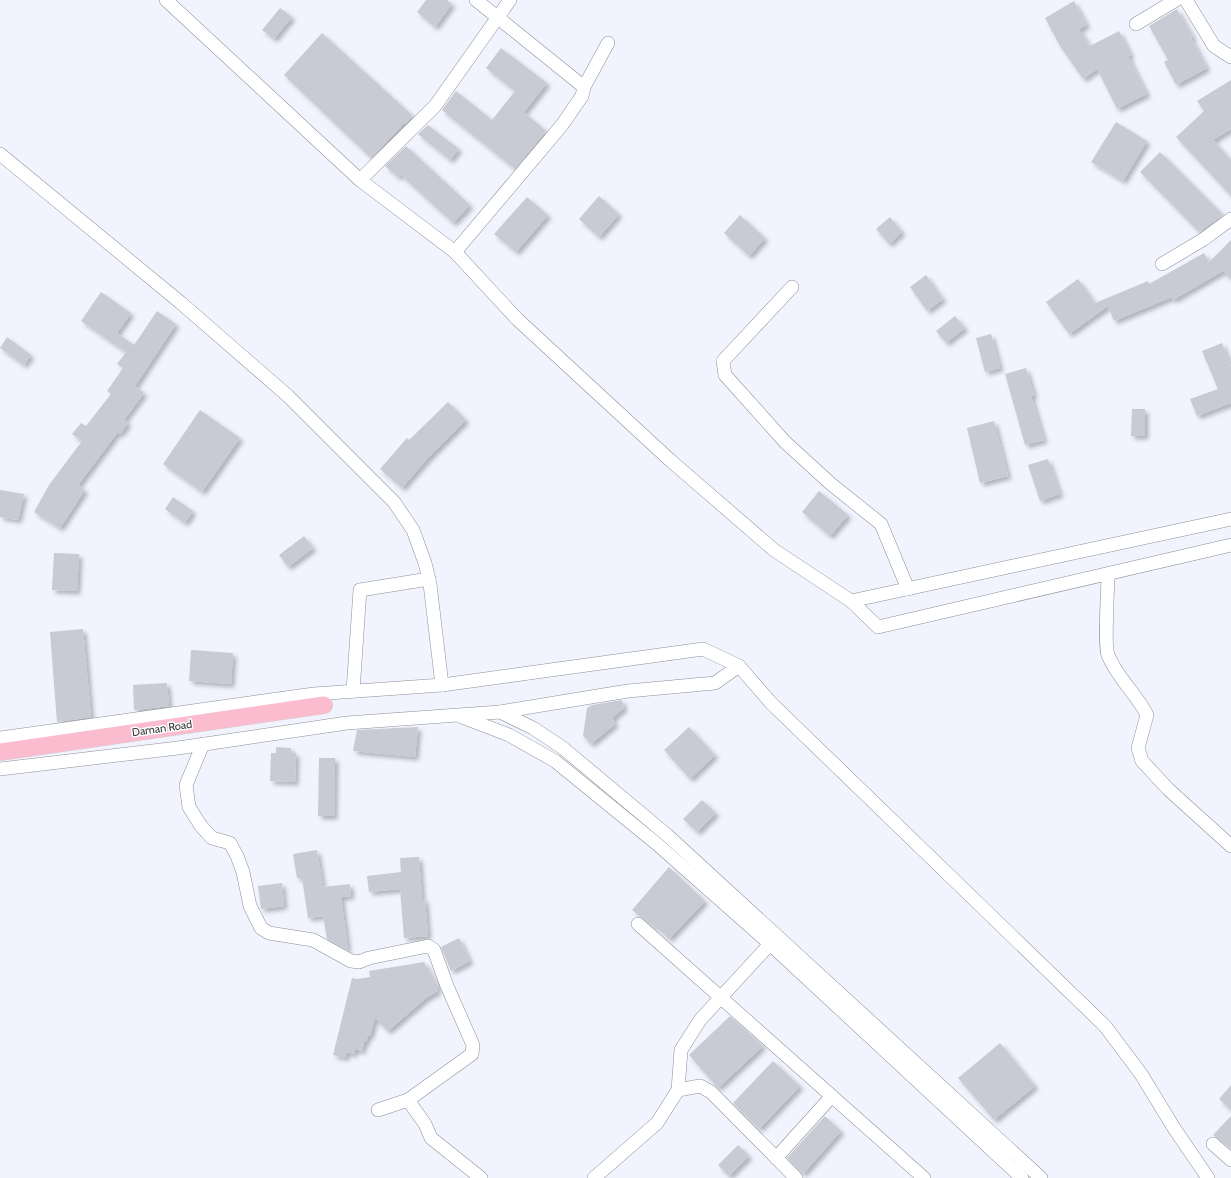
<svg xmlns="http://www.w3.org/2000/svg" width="1231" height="1178" font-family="Cabin,sans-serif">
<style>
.building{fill:#c8cad4;filter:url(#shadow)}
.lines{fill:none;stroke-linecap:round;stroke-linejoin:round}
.minor-casing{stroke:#8c8f98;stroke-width:14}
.major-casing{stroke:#d3d3d4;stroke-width:18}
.minor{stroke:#fff;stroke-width:13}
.major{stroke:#fabcce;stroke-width:17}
.labels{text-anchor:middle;stroke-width:3;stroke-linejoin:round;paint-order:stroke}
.street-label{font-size:11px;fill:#35363a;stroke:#fff}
</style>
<defs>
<filter id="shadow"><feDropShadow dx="3.5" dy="3.5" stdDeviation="2" flood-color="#0004"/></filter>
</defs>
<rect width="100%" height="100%" fill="#f1f4fe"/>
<g class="building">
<path d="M 426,0 L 447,0 L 452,4 L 435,27 L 417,12 Z"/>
<path d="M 1074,1 L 1087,25 L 1079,29 L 1090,46 L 1119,31 L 1131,55 L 1128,56 L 1147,94 L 1117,109 L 1097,69 L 1083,79 L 1060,46 L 1045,18 Z"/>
<path d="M 280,8 L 292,17 L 274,39 L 262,30 Z"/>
<path d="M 1177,9 L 1193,37 L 1191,38 L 1207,68 L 1176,85 L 1164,62 L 1168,60 L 1149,26 Z"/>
<path d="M 322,33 L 413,116 L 405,124 L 404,123 L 373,156 L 371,155 L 369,156 L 284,75 Z"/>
<path d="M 501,48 L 547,83 L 524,112 L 546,131 L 515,169 L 442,110 L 456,91 L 492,120 L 515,91 L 486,68 Z"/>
<path d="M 1231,80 L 1231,129 L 1213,140 L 1231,160 L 1231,196 L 1176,137 L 1204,111 L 1197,101 Z"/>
<path d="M 1116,122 L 1147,141 L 1123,181 L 1091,162 Z"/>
<path d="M 428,125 L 459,149 L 450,160 L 418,134 Z"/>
<path d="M 406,146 L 470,205 L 453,223 L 401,175 L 398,177 L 385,166 Z"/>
<path d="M 1160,152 L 1223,215 L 1199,232 L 1140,172 Z"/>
<path d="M 599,196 L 619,214 L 599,237 L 579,219 Z"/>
<path d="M 527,197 L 548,215 L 516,252 L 494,234 Z"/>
<path d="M 740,215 L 765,238 L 749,256 L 724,233 Z"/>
<path d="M 890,217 L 902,232 L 889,244 L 876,229 Z"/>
<path d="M 1231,240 L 1231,279 L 1223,271 L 1173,300 L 1172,297 L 1114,321 L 1108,306 L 1069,334 L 1046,302 L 1078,279 L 1095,303 L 1148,281 L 1149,284 L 1204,253 L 1209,262 Z"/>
<path d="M 926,275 L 943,299 L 927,311 L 910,287 Z"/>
<path d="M 101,292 L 131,313 L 117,333 L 134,345 L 157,311 L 176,324 L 135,386 L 144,393 L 124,420 L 128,423 L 120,434 L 118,432 L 78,485 L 85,490 L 60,528 L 34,512 L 49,485 L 82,441 L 72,434 L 81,423 L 86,426 L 111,394 L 107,391 L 123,368 L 117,364 L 126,352 L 81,321 Z"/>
<path d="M 955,316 L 965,328 L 946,343 L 936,331 Z"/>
<path d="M 991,334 L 1000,368 L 985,372 L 976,338 Z"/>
<path d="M 7,337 L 31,355 L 24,365 L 0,348 Z"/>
<path d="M 1222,343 L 1231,367 L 1231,403 L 1197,416 L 1190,399 L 1218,389 L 1202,351 Z"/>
<path d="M 1026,368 L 1034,395 L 1031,396 L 1044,440 L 1025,445 L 1005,374 Z"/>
<path d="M 448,402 L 466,420 L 427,459 L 402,488 L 380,469 L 407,438 L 409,440 Z"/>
<path d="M 1132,409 L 1145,409 L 1145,436 L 1131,436 Z"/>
<path d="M 200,410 L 240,438 L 202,492 L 163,464 Z"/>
<path d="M 994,421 L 1008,476 L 980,483 L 967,428 Z"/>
<path d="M 1048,459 L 1060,494 L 1040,501 L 1028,465 Z"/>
<path d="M 0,490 L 24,494 L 18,520 L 0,517 Z"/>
<path d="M 819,491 L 848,515 L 830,536 L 802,512 Z"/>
<path d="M 173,497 L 193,511 L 185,523 L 165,509 Z"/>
<path d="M 304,536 L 313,548 L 288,567 L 279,555 Z"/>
<path d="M 54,553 L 79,554 L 77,591 L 52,590 Z"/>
<path d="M 83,629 L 91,717 L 57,722 L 50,632 Z"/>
<path d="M 191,650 L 233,653 L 231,684 L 189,681 Z"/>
<path d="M 167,683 L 169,706 L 134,710 L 133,685 Z"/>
<path d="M 622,700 L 624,708 L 612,718 L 615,724 L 591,744 L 583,736 L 587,708 L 592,705 Z"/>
<path d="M 418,727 L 415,757 L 353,751 L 357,730 Z"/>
<path d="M 689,727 L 715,755 L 690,779 L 664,750 Z"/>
<path d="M 276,747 L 291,748 L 291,753 L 296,753 L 295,782 L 270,781 L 271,753 L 276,753 Z"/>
<path d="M 319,758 L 335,758 L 334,816 L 318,816 Z"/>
<path d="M 702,800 L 716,813 L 697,832 L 683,819 Z"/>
<path d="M 317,850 L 323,887 L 350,884 L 351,896 L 341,897 L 348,950 L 327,939 L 323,916 L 308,918 L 302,878 L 297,878 L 293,854 Z"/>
<path d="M 419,857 L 422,899 L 425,899 L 428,936 L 404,938 L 400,889 L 369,892 L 367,876 L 401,872 L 400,858 Z"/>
<path d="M 669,867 L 705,901 L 669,939 L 655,926 L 654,927 L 632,910 Z"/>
<path d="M 282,883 L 284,906 L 261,909 L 258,886 Z"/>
<path d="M 459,938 L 470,961 L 451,971 L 441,947 Z"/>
<path d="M 424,962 L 438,986 L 436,987 L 438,991 L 426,998 L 388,1031 L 375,1018 L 370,1036 L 368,1036 L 366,1042 L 364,1042 L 362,1051 L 355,1049 L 354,1054 L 347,1052 L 345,1058 L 333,1055 L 352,978 L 357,979 L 370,977 L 369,971 Z"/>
<path d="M 730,1016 L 763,1046 L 718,1088 L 689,1055 Z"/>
<path d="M 1000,1043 L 1035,1086 L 994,1120 L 958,1078 Z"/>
<path d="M 773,1061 L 800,1086 L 759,1129 L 733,1103 Z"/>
<path d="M 1231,1085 L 1231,1110 L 1219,1099 Z"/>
<path d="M 825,1116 L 841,1131 L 803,1174 L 787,1158 Z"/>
<path d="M 1231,1116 L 1231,1149 L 1213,1135 Z"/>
<path d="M 738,1145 L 749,1156 L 729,1176 L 718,1165 Z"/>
</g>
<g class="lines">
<g class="minor-casing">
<g id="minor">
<path d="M 166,0 L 360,180 L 455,252 L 517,319 L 671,461 L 774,550 L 851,601 L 878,627 L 1231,545"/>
<path d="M 476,0 L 584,87"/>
<path d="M 1186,0 L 1214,46 L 1231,57"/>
<path d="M 1136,24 L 1176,0"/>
<path d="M 0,154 L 181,303 L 288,396 L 394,502 L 413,530 L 425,563 L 430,584 L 442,685"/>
<path d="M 360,180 L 435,106 L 510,0"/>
<path d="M 455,252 L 562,125 L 582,96 L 584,87 L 608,43"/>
<path d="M 1162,264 L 1204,239 L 1231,219"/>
<path d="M 792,287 L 723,361 L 725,375 L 785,442 L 831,484 L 881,524 L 908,589"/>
<path d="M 1108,574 C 1108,588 1104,646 1108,655 C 1117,678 1136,693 1147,715 L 1138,748 L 1142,761 L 1168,789 L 1231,846"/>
<path d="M 851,601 L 1231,519"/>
<path d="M 353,691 L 360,590 L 429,579"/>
<path d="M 500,712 L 533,728 L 563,748 L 667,835 L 1041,1178"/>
<path d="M 462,717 L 509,735 L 555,761 L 657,844 L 770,944 L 1022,1178"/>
<path d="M 0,738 L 314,694 L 442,685 L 703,649 L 739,666 L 771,703 L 1105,1026 L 1141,1074 L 1174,1128 L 1208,1178"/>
<path d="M 203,744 L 186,785 L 189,807 L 201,826 L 212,838 L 230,843 L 237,856 L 243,872 L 250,906 L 261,928 L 269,933 L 313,940 L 351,961 L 359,962 L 369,958 L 428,946 L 434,950 L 447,986 L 473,1045 L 472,1054 L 408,1100 L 425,1124 L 431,1138 L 481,1178"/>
<path d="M 0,769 L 178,748 L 347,723 L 500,712 L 628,691 L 715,683 L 739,666"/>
<path d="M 638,924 L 924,1178"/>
<path d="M 678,1090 L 700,1086 L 711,1092 L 796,1178"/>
<path d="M 378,1110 L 408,1100"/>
<path d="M 1213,1144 L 1231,1160"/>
<path d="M 776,1158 L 832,1096"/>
<path d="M 594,1178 L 657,1123 L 678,1090 L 681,1050 L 700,1020 L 770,944"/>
</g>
</g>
<g class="major-casing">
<path id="major" d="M 0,752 L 324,705"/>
</g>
<use href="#minor" class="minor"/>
<use href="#major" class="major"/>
</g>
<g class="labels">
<g class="street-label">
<text transform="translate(162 728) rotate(-8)" y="4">Daman Road</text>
</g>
</g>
</svg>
